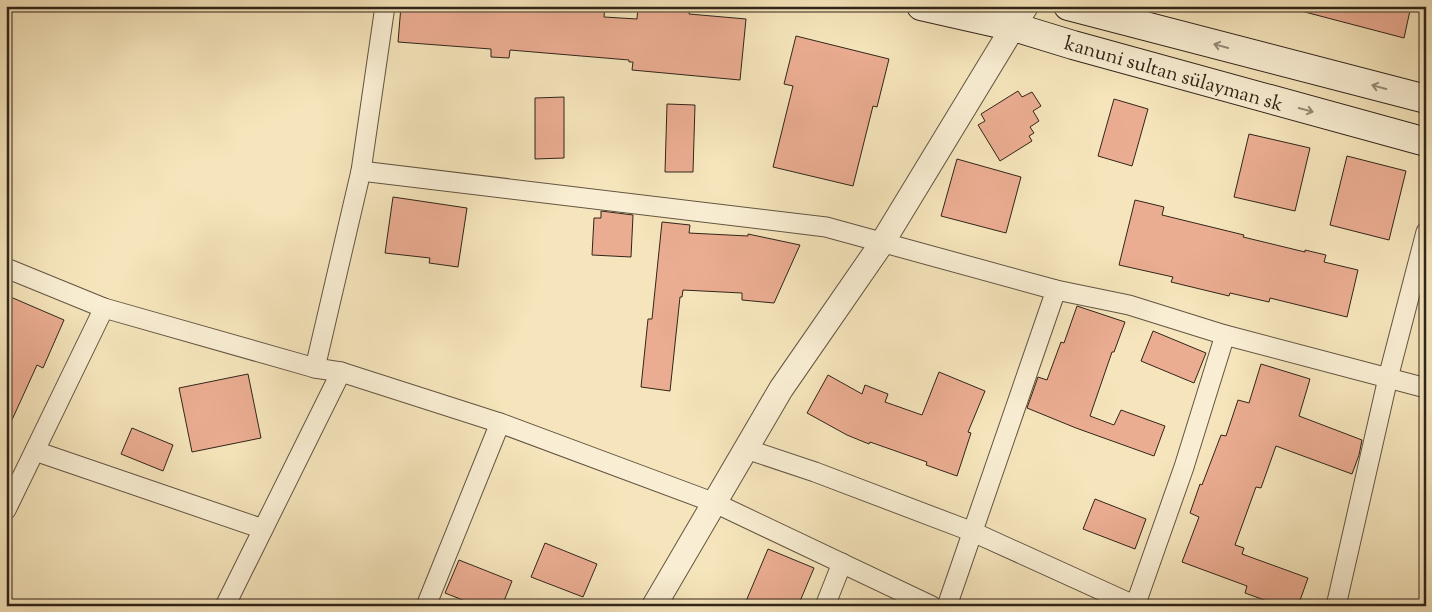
<svg xmlns="http://www.w3.org/2000/svg" width="1432" height="612" font-family="'Sorts Mill Goudy',serif">
<style>
.building{fill:#ebad92;stroke:#302518}
.lines{fill:none;stroke-linecap:round;stroke-linejoin:round}
.minor-casing{stroke:#625541;stroke-width:21}
.tertiary-casing{stroke:#625541;stroke-width:26}
.secondary-casing{stroke:#302518;stroke-width:30}
.minor{stroke:#f9eed3;stroke-width:19}
.tertiary{stroke:#f9eed3;stroke-width:24}
.secondary{stroke:#f9eed3;stroke-width:28}
.oneway{stroke:#948a76}
.labels{text-anchor:middle;stroke-width:4.5;stroke-linejoin:round;paint-order:stroke}
.street-label{font-size:20px;fill:#302518;stroke:#f9eed3}
</style>
<rect width="100%" height="100%" fill="#f6e5bc"/>
<filter id="stains"><feTurbulence type="fractalNoise" baseFrequency=".004" numOctaves="4"/><feColorMatrix values="0 0 0 0 .2 0 0 0 0 .09 0 0 0 0 .02 0 0 0 .5 -.17"/></filter>
<radialGradient id="worn" r=".72"><stop offset=".6" stop-color="#630" stop-opacity="0"/><stop offset="1" stop-color="#630" stop-opacity=".3"/></radialGradient>
<g class="building">
<path d="M 401,6 L 605,6 L 604,17 L 637,19 L 638,6 L 643,6 L 690,10 L 689,14 L 746,19 L 740,80 L 632,70 L 633,62 L 629,62 L 629,60 L 510,50 L 509,58 L 491,57 L 491,49 L 398,42 Z"/>
<path d="M 1302,6 L 1411,6 L 1404,38 L 1301,11 Z"/>
<path d="M 796,36 L 889,59 L 877,107 L 873,106 L 853,186 L 773,167 L 793,86 L 784,84 Z"/>
<path d="M 1018,91 L 1022,97 L 1032,92 L 1041,106 L 1033,111 L 1039,121 L 1030,127 L 1034,133 L 1029,136 L 1032,141 L 1000,161 L 978,125 L 985,121 L 981,114 Z"/>
<path d="M 564,97 L 564,158 L 535,159 L 535,98 Z"/>
<path d="M 1114,99 L 1148,109 L 1132,166 L 1098,156 Z"/>
<path d="M 667,104 L 695,105 L 693,172 L 665,172 Z"/>
<path d="M 1249,134 L 1310,148 L 1295,211 L 1234,197 Z"/>
<path d="M 1347,156 L 1406,171 L 1389,240 L 1330,225 Z"/>
<path d="M 957,159 L 1021,177 L 1006,233 L 941,216 Z"/>
<path d="M 393,197 L 467,208 L 458,267 L 429,263 L 430,258 L 385,253 Z"/>
<path d="M 1135,200 L 1164,207 L 1162,215 L 1244,235 L 1243,237 L 1305,252 L 1305,250 L 1326,255 L 1324,262 L 1358,270 L 1347,317 L 1270,298 L 1269,302 L 1230,293 L 1229,296 L 1171,282 L 1173,277 L 1119,265 Z"/>
<path d="M 601,211 L 633,215 L 631,257 L 592,255 L 594,218 L 601,218 Z"/>
<path d="M 662,222 L 690,225 L 689,233 L 748,236 L 748,234 L 800,245 L 774,303 L 742,300 L 742,293 L 683,290 L 682,297 L 680,297 L 670,391 L 641,387 L 648,319 L 652,319 Z"/>
<path d="M 6,295 L 64,320 L 43,368 L 37,365 L 6,433 Z"/>
<path d="M 1077,306 L 1125,322 L 1114,352 L 1112,352 L 1090,416 L 1114,425 L 1121,410 L 1165,426 L 1154,456 L 1076,428 L 1027,408 L 1038,377 L 1047,380 L 1061,342 L 1064,343 Z"/>
<path d="M 1153,331 L 1206,353 L 1194,383 L 1141,361 Z"/>
<path d="M 1261,364 L 1310,379 L 1299,416 L 1362,440 L 1359,455 L 1352,474 L 1276,446 L 1261,488 L 1256,487 L 1235,545 L 1244,548 L 1242,554 L 1308,578 L 1298,606 L 1281,606 L 1245,593 L 1247,586 L 1182,562 L 1199,517 L 1190,513 L 1200,484 L 1202,485 L 1221,435 L 1226,436 L 1238,400 L 1249,403 Z"/>
<path d="M 939,372 L 985,391 L 968,432 L 971,433 L 957,476 L 926,465 L 927,462 L 870,442 L 869,444 L 847,435 L 807,413 L 828,375 L 862,394 L 865,385 L 888,394 L 885,402 L 922,415 Z"/>
<path d="M 248,374 L 261,438 L 192,452 L 179,388 Z"/>
<path d="M 132,428 L 173,445 L 163,471 L 121,454 Z"/>
<path d="M 1095,499 L 1146,519 L 1135,549 L 1083,529 Z"/>
<path d="M 545,543 L 597,564 L 583,597 L 531,577 Z"/>
<path d="M 768,549 L 814,568 L 798,606 L 744,606 Z"/>
<path d="M 459,560 L 512,581 L 502,606 L 478,606 L 445,593 Z"/>
</g>
<g class="lines">
<g class="minor-casing">
<g id="minor">
<path d="M 361,171 L 826,227 L 1056,290 L 1129,305 L 1225,335 L 1426,388"/>
<path d="M 6,268 L 104,308 L 315,368 L 341,372 L 500,423 L 715,503 L 932,606"/>
<path d="M 315,368 L 361,171 L 385,6"/>
<path d="M 746,449 L 815,472 L 973,532 L 1136,606"/>
<path d="M 35,451 L 263,529"/>
<path d="M 6,510 L 104,308"/>
<path d="M 225,606 L 341,372"/>
<path d="M 426,606 L 500,423"/>
<path d="M 825,606 L 842,563"/>
<path d="M 947,606 L 1056,290"/>
<path d="M 1135,606 L 1184,467 L 1225,335"/>
<path d="M 1336,606 L 1388,378 L 1426,232"/>
</g>
</g>
<g class="tertiary-casing">
<path id="tertiary" d="M 654,606 L 781,389 L 882,243 L 1026,6"/>
</g>
<g class="secondary-casing">
<g id="secondary">
<path d="M 921,6 L 1014,27 L 1073,45 L 1426,142"/>
<path d="M 1068,6 L 1426,99"/>
</g>
</g>
<use href="#minor" class="minor"/>
<use href="#tertiary" class="tertiary"/>
<use href="#secondary" class="secondary"/>
</g>
<defs><path id="oneway-shaft" d="M-6 0H5M1.5-3L5.5 0L1.5 3" fill="none" stroke-width="1.6" stroke-linecap="round" stroke-linejoin="round" transform="scale(1.25)"/></defs>
<g class="oneway">
<use href="#oneway-shaft" transform="translate(1221 46) rotate(-165)"/>
<use href="#oneway-shaft" transform="translate(1379 87) rotate(-165)"/>
<use href="#oneway-shaft" transform="translate(1306 110) rotate(15)"/>
</g>
<g class="labels">
<g class="street-label">
<text transform="translate(1174 73) rotate(16)" y="7">kanuni sultan sülayman sk</text>
</g>
</g>
<rect width="1432" height="612" fill="none" stroke="#f6e5bc" stroke-width="25"/>
<rect x="8" y="8" width="1417" height="597" fill="none" stroke="#302518" stroke-width="2.5"/>
<rect x="12" y="12" width="1407" height="587" fill="none" stroke="#302518"/>
<rect width="100%" height="100%" filter="url(#stains)"/>
<rect width="100%" height="100%" fill="url(#worn)"/>
</svg>
